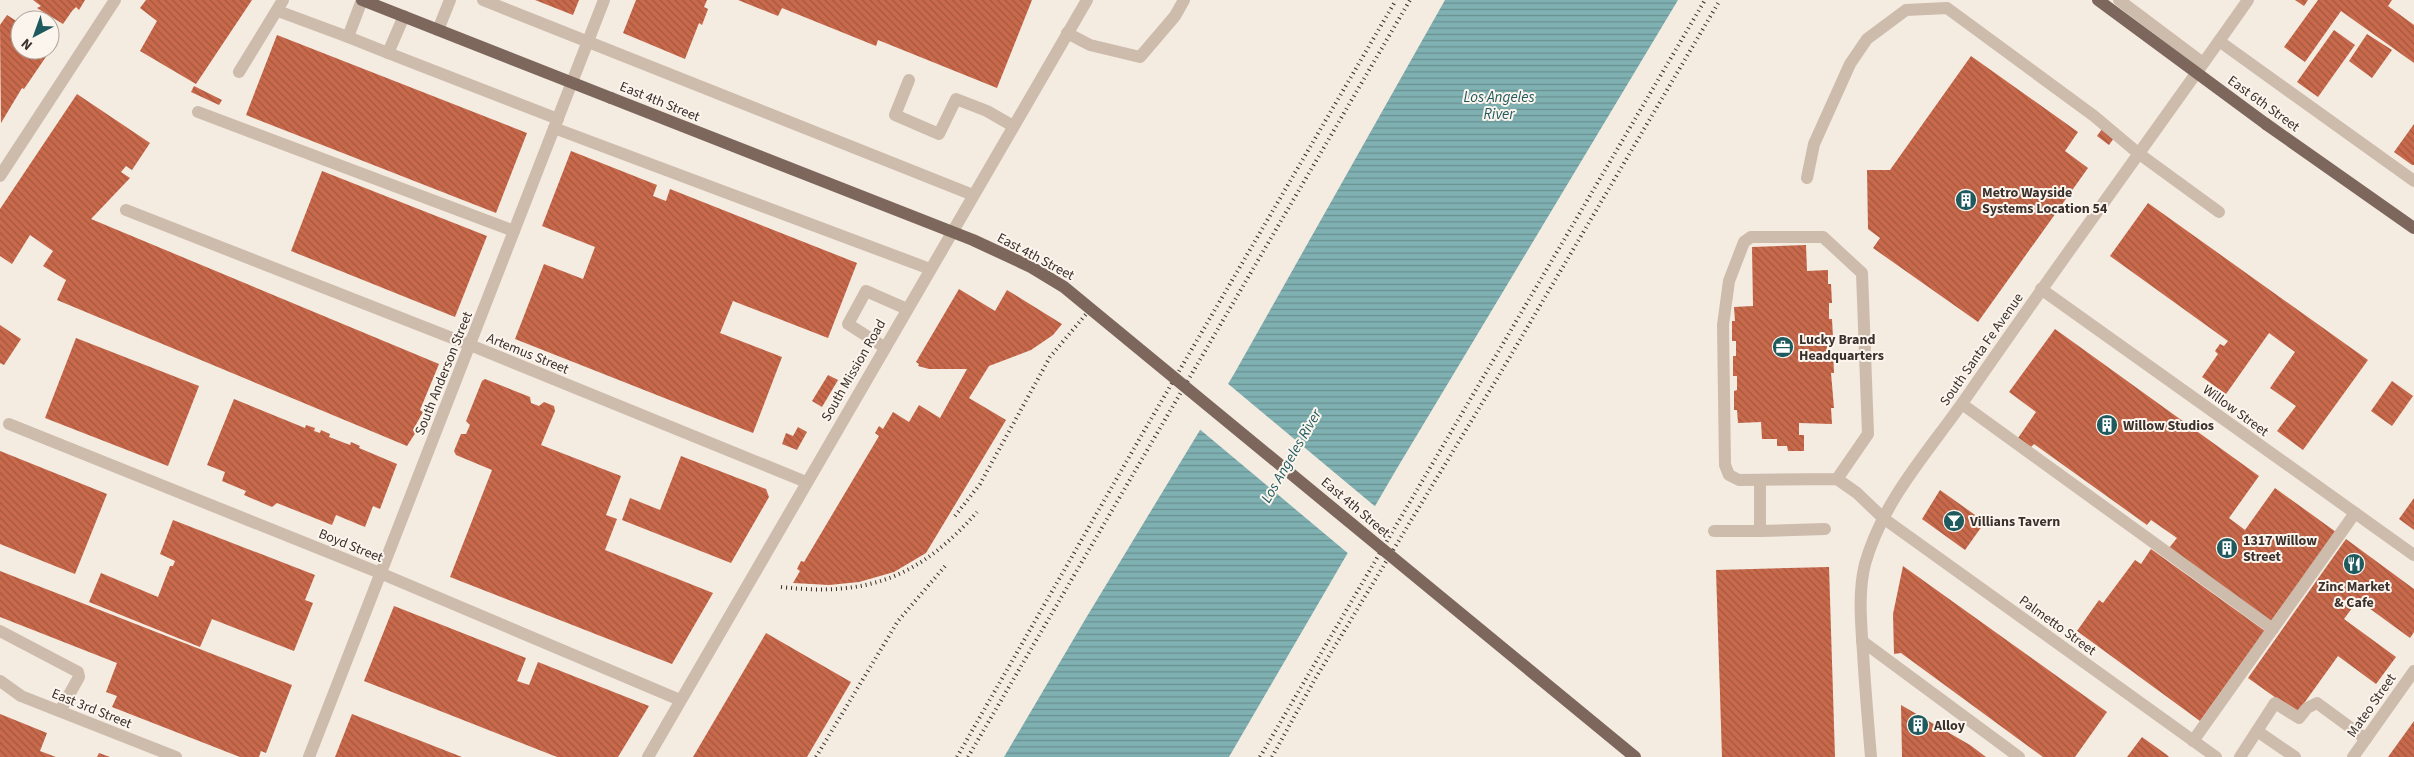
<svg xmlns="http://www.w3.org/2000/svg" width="2414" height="757" font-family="'Source Sans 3',sans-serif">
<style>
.water{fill:url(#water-rules)}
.pier{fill:#f4ebe1}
.building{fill:url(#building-back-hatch)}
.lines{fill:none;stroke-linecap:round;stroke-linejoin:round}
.minor{stroke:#cdbbac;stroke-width:12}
.major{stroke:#7d675c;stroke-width:12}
.rail{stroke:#3b302b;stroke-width:4;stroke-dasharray:1 4;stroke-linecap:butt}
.major-bridge{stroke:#7d675c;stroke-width:12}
.labels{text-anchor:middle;stroke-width:4;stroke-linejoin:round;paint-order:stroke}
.street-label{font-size:14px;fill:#3b302b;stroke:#fbf5ee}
.poi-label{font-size:14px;font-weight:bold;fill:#3b302b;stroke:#fbf5ee;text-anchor:start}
.water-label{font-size:15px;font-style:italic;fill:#1f5a5e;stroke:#fbf5ee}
</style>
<defs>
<pattern id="water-rules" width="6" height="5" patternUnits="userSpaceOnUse" patternTransform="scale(1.25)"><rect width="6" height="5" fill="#7fb0b2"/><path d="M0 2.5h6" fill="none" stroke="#699091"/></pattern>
<pattern id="building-back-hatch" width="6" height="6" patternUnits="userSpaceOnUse" patternTransform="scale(1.25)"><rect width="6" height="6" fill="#c8694b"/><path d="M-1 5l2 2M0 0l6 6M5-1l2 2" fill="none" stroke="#a4573f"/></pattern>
</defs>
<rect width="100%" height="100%" fill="#f4ebe1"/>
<path class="water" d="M 1445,0 L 1678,0 L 1396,470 L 1229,757 L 1004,757 L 1086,618 L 1234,374 Z"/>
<path class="pier" d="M 1226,382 L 1377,508 L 1350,555 L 1197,427 Z"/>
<g class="building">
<path d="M 33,0 L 85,0 L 79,10 L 76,7 L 72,11 L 63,24 L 37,8 L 41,6 Z"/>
<path d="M 146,0 L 252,0 L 196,84 L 140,51 L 157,21 L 140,8 Z"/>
<path d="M 535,0 L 579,0 L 573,15 Z"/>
<path d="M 636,0 L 707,0 L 704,7 L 708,9 L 702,25 L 699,23 L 685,59 L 623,33 Z"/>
<path d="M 738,0 L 1032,0 L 997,88 L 878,40 L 876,46 L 782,8 L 778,16 Z"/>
<path d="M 2295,0 L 2308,0 L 2304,6 Z"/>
<path d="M 2318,0 L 2392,0 L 2388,6 L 2414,25 L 2414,63 L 2341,11 L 2305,62 L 2284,47 Z"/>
<path d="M 7,15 L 18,22 L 20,19 L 20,50 L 50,50 L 50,42 L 54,45 L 24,89 L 22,88 L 1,123 L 0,25 Z"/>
<path d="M 2334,30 L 2355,45 L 2318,97 L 2297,82 Z"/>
<path d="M 2367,34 L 2392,50 L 2372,78 L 2349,61 Z"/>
<path d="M 277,35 L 527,133 L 496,213 L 246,115 Z"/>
<path d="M 1971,56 L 2078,132 L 2065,151 L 2088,168 L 1978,322 L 1873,248 L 1880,238 L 1868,229 L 1867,170 L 1890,170 Z"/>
<path d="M 194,86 L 222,100 L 219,105 L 191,92 Z"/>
<path d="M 77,94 L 150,143 L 132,170 L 126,166 L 121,172 L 130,178 L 91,219 L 439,364 L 420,410 L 423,412 L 413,430 L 416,432 L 407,446 L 57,300 L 66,280 L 43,266 L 53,251 L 30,235 L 12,264 L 0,256 L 0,209 Z"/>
<path d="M 2414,124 L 2414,165 L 2412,165 L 2394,152 Z"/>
<path d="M 2102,129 L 2114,138 L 2109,145 L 2097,136 Z"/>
<path d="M 571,151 L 657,185 L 653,196 L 666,201 L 670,189 L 857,263 L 828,338 L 733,301 L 720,333 L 782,357 L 753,433 L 515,339 L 544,264 L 583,279 L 595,247 L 542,226 Z"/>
<path d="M 322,171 L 487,236 L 455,317 L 291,251 Z"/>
<path d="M 2148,203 L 2368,360 L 2303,450 L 2277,431 L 2296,406 L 2270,388 L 2295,352 L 2269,333 L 2226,394 L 2202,377 L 2218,354 L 2215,351 L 2220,344 L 2224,346 L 2228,341 L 2110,256 Z"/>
<path d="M 1806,245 L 1807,271 L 1828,270 L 1828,284 L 1831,284 L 1832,303 L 1829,303 L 1829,319 L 1832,319 L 1833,338 L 1830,338 L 1830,353 L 1833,353 L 1834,373 L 1831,373 L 1834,408 L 1831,408 L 1832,424 L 1799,423 L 1799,435 L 1804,435 L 1804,451 L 1788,451 L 1787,446 L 1777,446 L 1777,439 L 1762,439 L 1761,422 L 1738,423 L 1737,410 L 1734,410 L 1734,391 L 1737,390 L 1737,376 L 1733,376 L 1733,356 L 1736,356 L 1736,341 L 1732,341 L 1732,321 L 1735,321 L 1734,307 L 1753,306 L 1752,247 Z"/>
<path d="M 959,289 L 995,311 L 1007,290 L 1062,324 L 1053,335 L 1031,350 L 989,366 L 969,398 L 1006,420 L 926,553 L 894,572 L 859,582 L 829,585 L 793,583 L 800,571 L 797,569 L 801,561 L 804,562 L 879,436 L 875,433 L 879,426 L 883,429 L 893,412 L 909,422 L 919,405 L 940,418 L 967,369 L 929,369 L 918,366 L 919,364 L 916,362 Z"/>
<path d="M 0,325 L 21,339 L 4,365 L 0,363 Z"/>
<path d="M 2055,329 L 2259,476 L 2229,518 L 2245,530 L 2275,488 L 2336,532 L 2271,621 L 2169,548 L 2177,538 L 2151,520 L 2147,525 L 2034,444 L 2031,447 L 2018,438 L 2036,412 L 2009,392 Z"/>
<path d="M 76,338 L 199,386 L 168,466 L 45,418 Z"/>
<path d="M 828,375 L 838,380 L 822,407 L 812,401 Z"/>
<path d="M 485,379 L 530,397 L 531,403 L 539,406 L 544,402 L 554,406 L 555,411 L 541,445 L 621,476 L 606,515 L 617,519 L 605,550 L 713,593 L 672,664 L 450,577 L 492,470 L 456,455 L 454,451 L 461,434 L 466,434 L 470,425 L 466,421 L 482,381 Z"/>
<path d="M 2392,381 L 2413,396 L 2392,426 L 2371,411 Z"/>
<path d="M 234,399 L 305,428 L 306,425 L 315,428 L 314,431 L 320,433 L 321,430 L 330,434 L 329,437 L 350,445 L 351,442 L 360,446 L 359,448 L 397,464 L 380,509 L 373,506 L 365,527 L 336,515 L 332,525 L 277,503 L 272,507 L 244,495 L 246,491 L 222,481 L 225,472 L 207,465 Z"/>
<path d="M 798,427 L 807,432 L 797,450 L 782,444 L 786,433 L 793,436 Z"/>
<path d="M 0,451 L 107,494 L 75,574 L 0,544 Z"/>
<path d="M 681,456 L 766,489 L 769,497 L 731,563 L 622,520 L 630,498 L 660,510 Z"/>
<path d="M 1940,490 L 1985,522 L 1965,550 L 1922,519 Z"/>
<path d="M 2414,498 L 2414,530 L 2399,519 Z"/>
<path d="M 173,520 L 315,575 L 305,600 L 313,603 L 294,651 L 212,619 L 200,647 L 89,602 L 101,573 L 158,597 L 170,566 L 173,566 L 175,561 L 160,554 Z"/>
<path d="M 2346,539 L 2414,589 L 2414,632 L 2410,638 L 2358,600 L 2344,619 L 2396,657 L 2376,684 L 2338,656 L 2297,713 L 2248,678 Z"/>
<path d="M 2151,549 L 2265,631 L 2200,721 L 2077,631 L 2099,600 L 2103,603 L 2135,560 L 2141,564 Z"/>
<path d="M 1903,566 L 2107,712 L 2075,757 L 2043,757 L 1901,653 L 1894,654 L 1893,614 Z"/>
<path d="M 1829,567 L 1835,757 L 1722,757 L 1716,570 Z"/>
<path d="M 0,571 L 292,685 L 266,753 L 261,751 L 259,757 L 240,757 L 112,707 L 117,696 L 106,692 L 117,663 L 0,617 Z"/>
<path d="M 394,606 L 526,658 L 517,681 L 529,685 L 538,662 L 649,706 L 618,757 L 557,757 L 364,681 Z"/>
<path d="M 766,633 L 851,682 L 807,757 L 693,757 Z"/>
<path d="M 1901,705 L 1970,745 L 1986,757 L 1902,757 Z"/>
<path d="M 0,714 L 47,733 L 40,751 L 56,757 L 0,757 Z"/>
<path d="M 352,714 L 462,757 L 335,757 Z"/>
<path d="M 2414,721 L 2414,757 L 2388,757 Z"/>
<path d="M 2142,737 L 2167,755 L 2169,757 L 2127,757 Z"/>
<path d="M 99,753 L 110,757 L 97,757 Z"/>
</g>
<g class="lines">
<g class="minor">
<path d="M 362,0 L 348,37 L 388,53"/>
<path d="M 483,0 L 973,195"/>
<path d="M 2119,0 L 2203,63"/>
<path d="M 278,11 L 348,37"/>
<path d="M 404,16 L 388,53 L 558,119"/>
<path d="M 438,30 L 450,0"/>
<path d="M 1067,33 L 1090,45 L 1140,57 L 1175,16 L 1184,0"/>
<path d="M 2219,41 L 2414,181"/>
<path d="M 239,72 L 283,0"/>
<path d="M 909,80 L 895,115 L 939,134 L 956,99 L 987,111 L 1013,126"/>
<path d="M 198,112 L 514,231"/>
<path d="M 554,128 L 930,269"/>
<path d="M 0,176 L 115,0"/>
<path d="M 1807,178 L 1814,144 L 1850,64 L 1867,39 L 1906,10 L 1947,8 L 2094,116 L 2138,153 L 2219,212"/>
<path d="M 126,210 L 470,345 L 806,482"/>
<path d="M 2041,289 L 2414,555"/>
<path d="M 884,347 L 848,324 L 866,291 L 907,309"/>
<path d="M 1962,404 L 2273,629"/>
<path d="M 9,424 L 380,573 L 680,700"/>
<path d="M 1837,479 L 1868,434 L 1862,273 L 1823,237 L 1751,237 L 1744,242 L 1729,281 L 1723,325 L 1725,465 L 1729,475 L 1739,480 L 1837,479 L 1857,493 L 1883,518 L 2216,757"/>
<path d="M 1760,480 L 1760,531 L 1825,529"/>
<path d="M 1714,531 L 1760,531"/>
<path d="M 0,631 L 78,672 L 79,677 L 60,711"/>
<path d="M 1862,641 L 2019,757"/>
<path d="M 0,681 L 21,696 L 176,757"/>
<path d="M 2257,731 L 2295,757"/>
<path d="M 2193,741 L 2355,513"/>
<path d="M 309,757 L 604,0"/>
<path d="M 648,757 L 1087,0"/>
<path d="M 1871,757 C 1868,722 1865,687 1863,652 C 1861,623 1858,592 1865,564 C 1884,497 1932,448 1970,392 C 2061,260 2156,131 2248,0"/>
<path d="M 2240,757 L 2275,703 L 2299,718 L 2307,708 L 2317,703 L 2366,739"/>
<path d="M 2353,757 L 2414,671"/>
</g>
<g class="major">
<path d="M 362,0 L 611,98"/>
<path d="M 2266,124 L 2414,228"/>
</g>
<g class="rail">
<path d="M 955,516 L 980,484 L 1050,357 L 1092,307"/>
<path d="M 781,587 C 868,597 920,577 977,512"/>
<path d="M 816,757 L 898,621 L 946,565"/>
<path d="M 957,757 L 1144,431 L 1396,0"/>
<path d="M 968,757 L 1410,0"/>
<path d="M 1260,757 L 1705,0"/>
<path d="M 1272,757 L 1315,679 L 1501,372 L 1720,0"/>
</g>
<g class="major-bridge">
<path d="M 2098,0 L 2266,124"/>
<path d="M 611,98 L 973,240 L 1031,267 L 1064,287 L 1635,757"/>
</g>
</g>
<defs>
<g id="building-disc" transform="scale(1.125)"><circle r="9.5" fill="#1f5a5e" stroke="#fbf5ee"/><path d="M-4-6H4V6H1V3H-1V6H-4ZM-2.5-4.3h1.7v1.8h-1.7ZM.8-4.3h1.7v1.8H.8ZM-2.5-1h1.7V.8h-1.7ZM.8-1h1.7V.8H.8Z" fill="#fff"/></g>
<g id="office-disc" transform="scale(1.125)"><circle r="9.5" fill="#1f5a5e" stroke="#fbf5ee"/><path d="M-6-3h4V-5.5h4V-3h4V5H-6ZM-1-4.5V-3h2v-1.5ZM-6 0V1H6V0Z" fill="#fff"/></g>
<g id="bar-disc" transform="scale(1.125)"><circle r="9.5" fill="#1f5a5e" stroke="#fbf5ee"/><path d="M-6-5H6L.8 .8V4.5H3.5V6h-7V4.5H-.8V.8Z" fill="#fff"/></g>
<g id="restaurant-disc" transform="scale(1.125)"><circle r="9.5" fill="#1f5a5e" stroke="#fbf5ee"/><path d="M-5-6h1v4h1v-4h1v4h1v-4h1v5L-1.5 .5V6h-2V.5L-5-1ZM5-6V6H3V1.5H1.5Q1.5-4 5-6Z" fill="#fff"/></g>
</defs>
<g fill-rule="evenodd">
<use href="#building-disc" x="1966" y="200"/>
<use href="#office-disc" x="1783" y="347"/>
<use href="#building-disc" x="2107" y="425"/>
<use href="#bar-disc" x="1954" y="521"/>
<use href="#building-disc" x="2227" y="548"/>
<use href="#restaurant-disc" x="2354" y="564"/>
<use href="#building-disc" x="1918" y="725"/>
</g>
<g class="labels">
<g class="street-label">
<text transform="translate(660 101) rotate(22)" y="5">East 4th Street</text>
<text transform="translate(2264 103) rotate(36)" y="5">East 6th Street</text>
<text transform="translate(1036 256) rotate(28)" y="5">East 4th Street</text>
<text transform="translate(1981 349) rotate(-55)" y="5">South Santa Fe Avenue</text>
<text transform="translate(528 353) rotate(22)" y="5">Artemus Street</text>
<text transform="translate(853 370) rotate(-60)" y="5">South Mission Road</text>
<text transform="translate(443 373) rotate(-68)" y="5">South Anderson Street</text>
<text transform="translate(2236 410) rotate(36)" y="5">Willow Street</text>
<text transform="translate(1356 507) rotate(40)" y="5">East 4th Street</text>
<text transform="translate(351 545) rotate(22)" y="5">Boyd Street</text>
<text transform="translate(2058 625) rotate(36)" y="5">Palmetto Street</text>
<text transform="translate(2371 705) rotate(-55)" y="5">Mateo Street</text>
<text transform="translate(92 708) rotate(22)" y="5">East 3rd Street</text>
</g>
<g class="poi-label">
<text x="1982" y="197">Metro Wayside<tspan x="1982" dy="16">Systems Location 54</tspan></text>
<text x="1799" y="344">Lucky Brand<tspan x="1799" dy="16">Headquarters</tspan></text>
<text x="2123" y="430">Willow Studios</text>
<text x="1970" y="526">Villians Tavern</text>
<text x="2243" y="545">1317 Willow<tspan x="2243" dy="16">Street</tspan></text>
<text x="2354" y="591" text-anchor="middle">Zinc Market<tspan x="2354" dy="16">&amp; Cafe</tspan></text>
<text x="1934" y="730">Alloy</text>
</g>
<g class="water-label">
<text x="1499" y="102">Los Angeles<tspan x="1499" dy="17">River</tspan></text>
<text transform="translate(1291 456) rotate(-60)" y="5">Los Angeles River</text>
</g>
</g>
<g transform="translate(35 35) rotate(221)"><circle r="24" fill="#fbf5ee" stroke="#aea6a0"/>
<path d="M0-4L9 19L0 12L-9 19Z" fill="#1f5a5e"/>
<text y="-8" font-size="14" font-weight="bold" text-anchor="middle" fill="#3b302b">N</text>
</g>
</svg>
